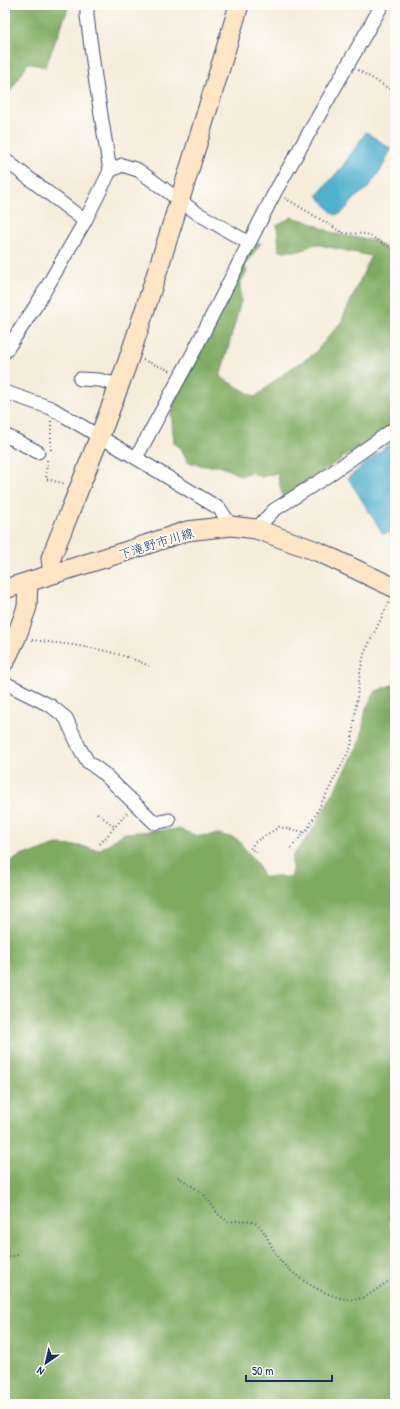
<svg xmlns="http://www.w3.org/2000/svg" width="400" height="1409" font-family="'Patrick Hand','Klee One',sans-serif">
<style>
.forest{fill:#7faa61;stroke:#4d6c60}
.water{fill:#4fb0ce;stroke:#357096}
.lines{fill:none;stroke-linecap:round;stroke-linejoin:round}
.street-casing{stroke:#3c4b71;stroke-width:15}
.secondary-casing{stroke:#3c4b71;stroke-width:21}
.path{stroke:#3c4b71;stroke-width:2;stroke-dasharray:1 3;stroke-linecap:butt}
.street{stroke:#fff;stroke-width:13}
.secondary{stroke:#fde5c5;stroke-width:19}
.labels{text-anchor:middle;stroke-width:3.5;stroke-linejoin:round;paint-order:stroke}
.street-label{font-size:13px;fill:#1b2f5e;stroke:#fdfcf7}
</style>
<rect width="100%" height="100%" fill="#fdfcf7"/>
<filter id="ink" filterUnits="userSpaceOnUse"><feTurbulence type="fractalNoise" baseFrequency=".025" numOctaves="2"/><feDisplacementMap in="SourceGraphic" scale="8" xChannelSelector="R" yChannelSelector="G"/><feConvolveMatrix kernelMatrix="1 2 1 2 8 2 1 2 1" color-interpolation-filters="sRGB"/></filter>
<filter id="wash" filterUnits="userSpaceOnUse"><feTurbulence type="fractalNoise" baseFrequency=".012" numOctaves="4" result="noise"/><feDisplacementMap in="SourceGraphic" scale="16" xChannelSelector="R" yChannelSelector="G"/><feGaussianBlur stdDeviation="0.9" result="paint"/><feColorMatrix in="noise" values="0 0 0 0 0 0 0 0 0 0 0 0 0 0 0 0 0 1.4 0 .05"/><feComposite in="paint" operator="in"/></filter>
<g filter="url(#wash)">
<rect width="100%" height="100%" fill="#f6ecda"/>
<g class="forest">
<path d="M 5,5 L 68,5 L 68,9 L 45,67 L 28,63 L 5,100 Z"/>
<path d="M 292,217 L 309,222 L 335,234 L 376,241 L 389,250 L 395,251 L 395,422 L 392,425 L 283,498 L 277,473 L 261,477 L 251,472 L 241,476 L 220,466 L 205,466 L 188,462 L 181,448 L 174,443 L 171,411 L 185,375 L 252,243 L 261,243 L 245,266 L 247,272 L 240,283 L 241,301 L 220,377 L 255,397 L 286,372 L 314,354 L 341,322 L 371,256 L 315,244 L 300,251 L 279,251 L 277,225 Z"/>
<path d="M 395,684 L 395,1200 L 389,1224 L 395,1239 L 395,1404 L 5,1404 L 5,1257 L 10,1256 L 8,1236 L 5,1232 L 5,866 L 23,854 L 35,853 L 56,845 L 80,846 L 99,850 L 125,833 L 179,829 L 198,836 L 218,834 L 237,839 L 256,862 L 264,877 L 292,877 L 292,857 L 313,829 L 347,768 L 361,738 L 366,708 L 376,691 Z"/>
</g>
<g class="water">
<path d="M 366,132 L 391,149 L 381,170 L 367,189 L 357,196 L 342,213 L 335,215 C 328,210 325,202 318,197 L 318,194 L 342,167 Z"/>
<path d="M 395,439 L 395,531 L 383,534 L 348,478 Z"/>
</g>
</g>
<g filter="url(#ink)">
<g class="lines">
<g class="street-casing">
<g id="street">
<path d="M 5,160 L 85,221"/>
<path d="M 110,171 L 122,165 L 138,170 L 197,213 L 249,243"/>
<path d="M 5,352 L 37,304 L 85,221 L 110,171 L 95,77 L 87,16 L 87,5"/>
<path d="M 80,379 L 99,380 L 119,385"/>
<path d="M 5,392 L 51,408 L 136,458 L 220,509 L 231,526"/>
<path d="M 5,435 L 38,452"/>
<path d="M 136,458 L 193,353 L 275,192 L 382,5"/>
<path d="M 256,529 L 274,510 L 326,477 L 395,428"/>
<path d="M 5,683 L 51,706 L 66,718 L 80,749 L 88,762 L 103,773 L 155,823 L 169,820"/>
</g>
</g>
<g class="secondary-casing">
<g id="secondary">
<path d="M 53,574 L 51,558 C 78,491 106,424 130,355 C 169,239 204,122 239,5"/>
<path d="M 5,589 L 127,551 L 187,531 L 231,526 L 256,529 L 319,552 L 395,588"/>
<path d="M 5,661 L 16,638 L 27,607 L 28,582"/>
</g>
</g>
<g class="path">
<path d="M 358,70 L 395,92"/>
<path d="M 285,198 L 343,233 L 367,234 L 389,247 L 395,249"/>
<path d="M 143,360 L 171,371"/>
<path d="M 51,421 L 51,451"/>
<path d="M 47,460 L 46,479 L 66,484"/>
<path d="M 32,640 C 72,645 112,648 149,666"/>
<path d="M 97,813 L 115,827"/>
<path d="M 100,844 L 128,812"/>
<path d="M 291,848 L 309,827 L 351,747 L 360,673 L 364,654 L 389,602"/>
<path d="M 257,852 L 250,849 L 255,842 L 279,827 L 305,832"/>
<path d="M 178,1177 L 204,1194 L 218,1214 L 228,1222 C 239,1221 249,1218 258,1225 C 266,1231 272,1250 279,1259 C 292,1276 335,1304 358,1299 C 372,1296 381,1283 395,1279"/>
<path d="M 5,1258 L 19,1255"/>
</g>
<use href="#street" class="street"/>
<use href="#secondary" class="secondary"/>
</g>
</g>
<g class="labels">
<g class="street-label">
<text transform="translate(156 543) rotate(-17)" y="5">下滝野市川線</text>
</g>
</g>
<rect width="400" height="1409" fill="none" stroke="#fdfcf7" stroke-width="20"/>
<g transform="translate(46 1363) rotate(214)" stroke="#fdfcf7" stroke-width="3" paint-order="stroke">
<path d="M0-3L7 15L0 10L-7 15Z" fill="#1b2f5e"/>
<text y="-6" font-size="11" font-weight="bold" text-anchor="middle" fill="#1b2f5e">N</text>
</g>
<path d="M246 1375v6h86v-6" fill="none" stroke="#1b2f5e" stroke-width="2"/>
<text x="252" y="1375" font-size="12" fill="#1b2f5e" stroke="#fdfcf7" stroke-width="3" paint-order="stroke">50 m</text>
</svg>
